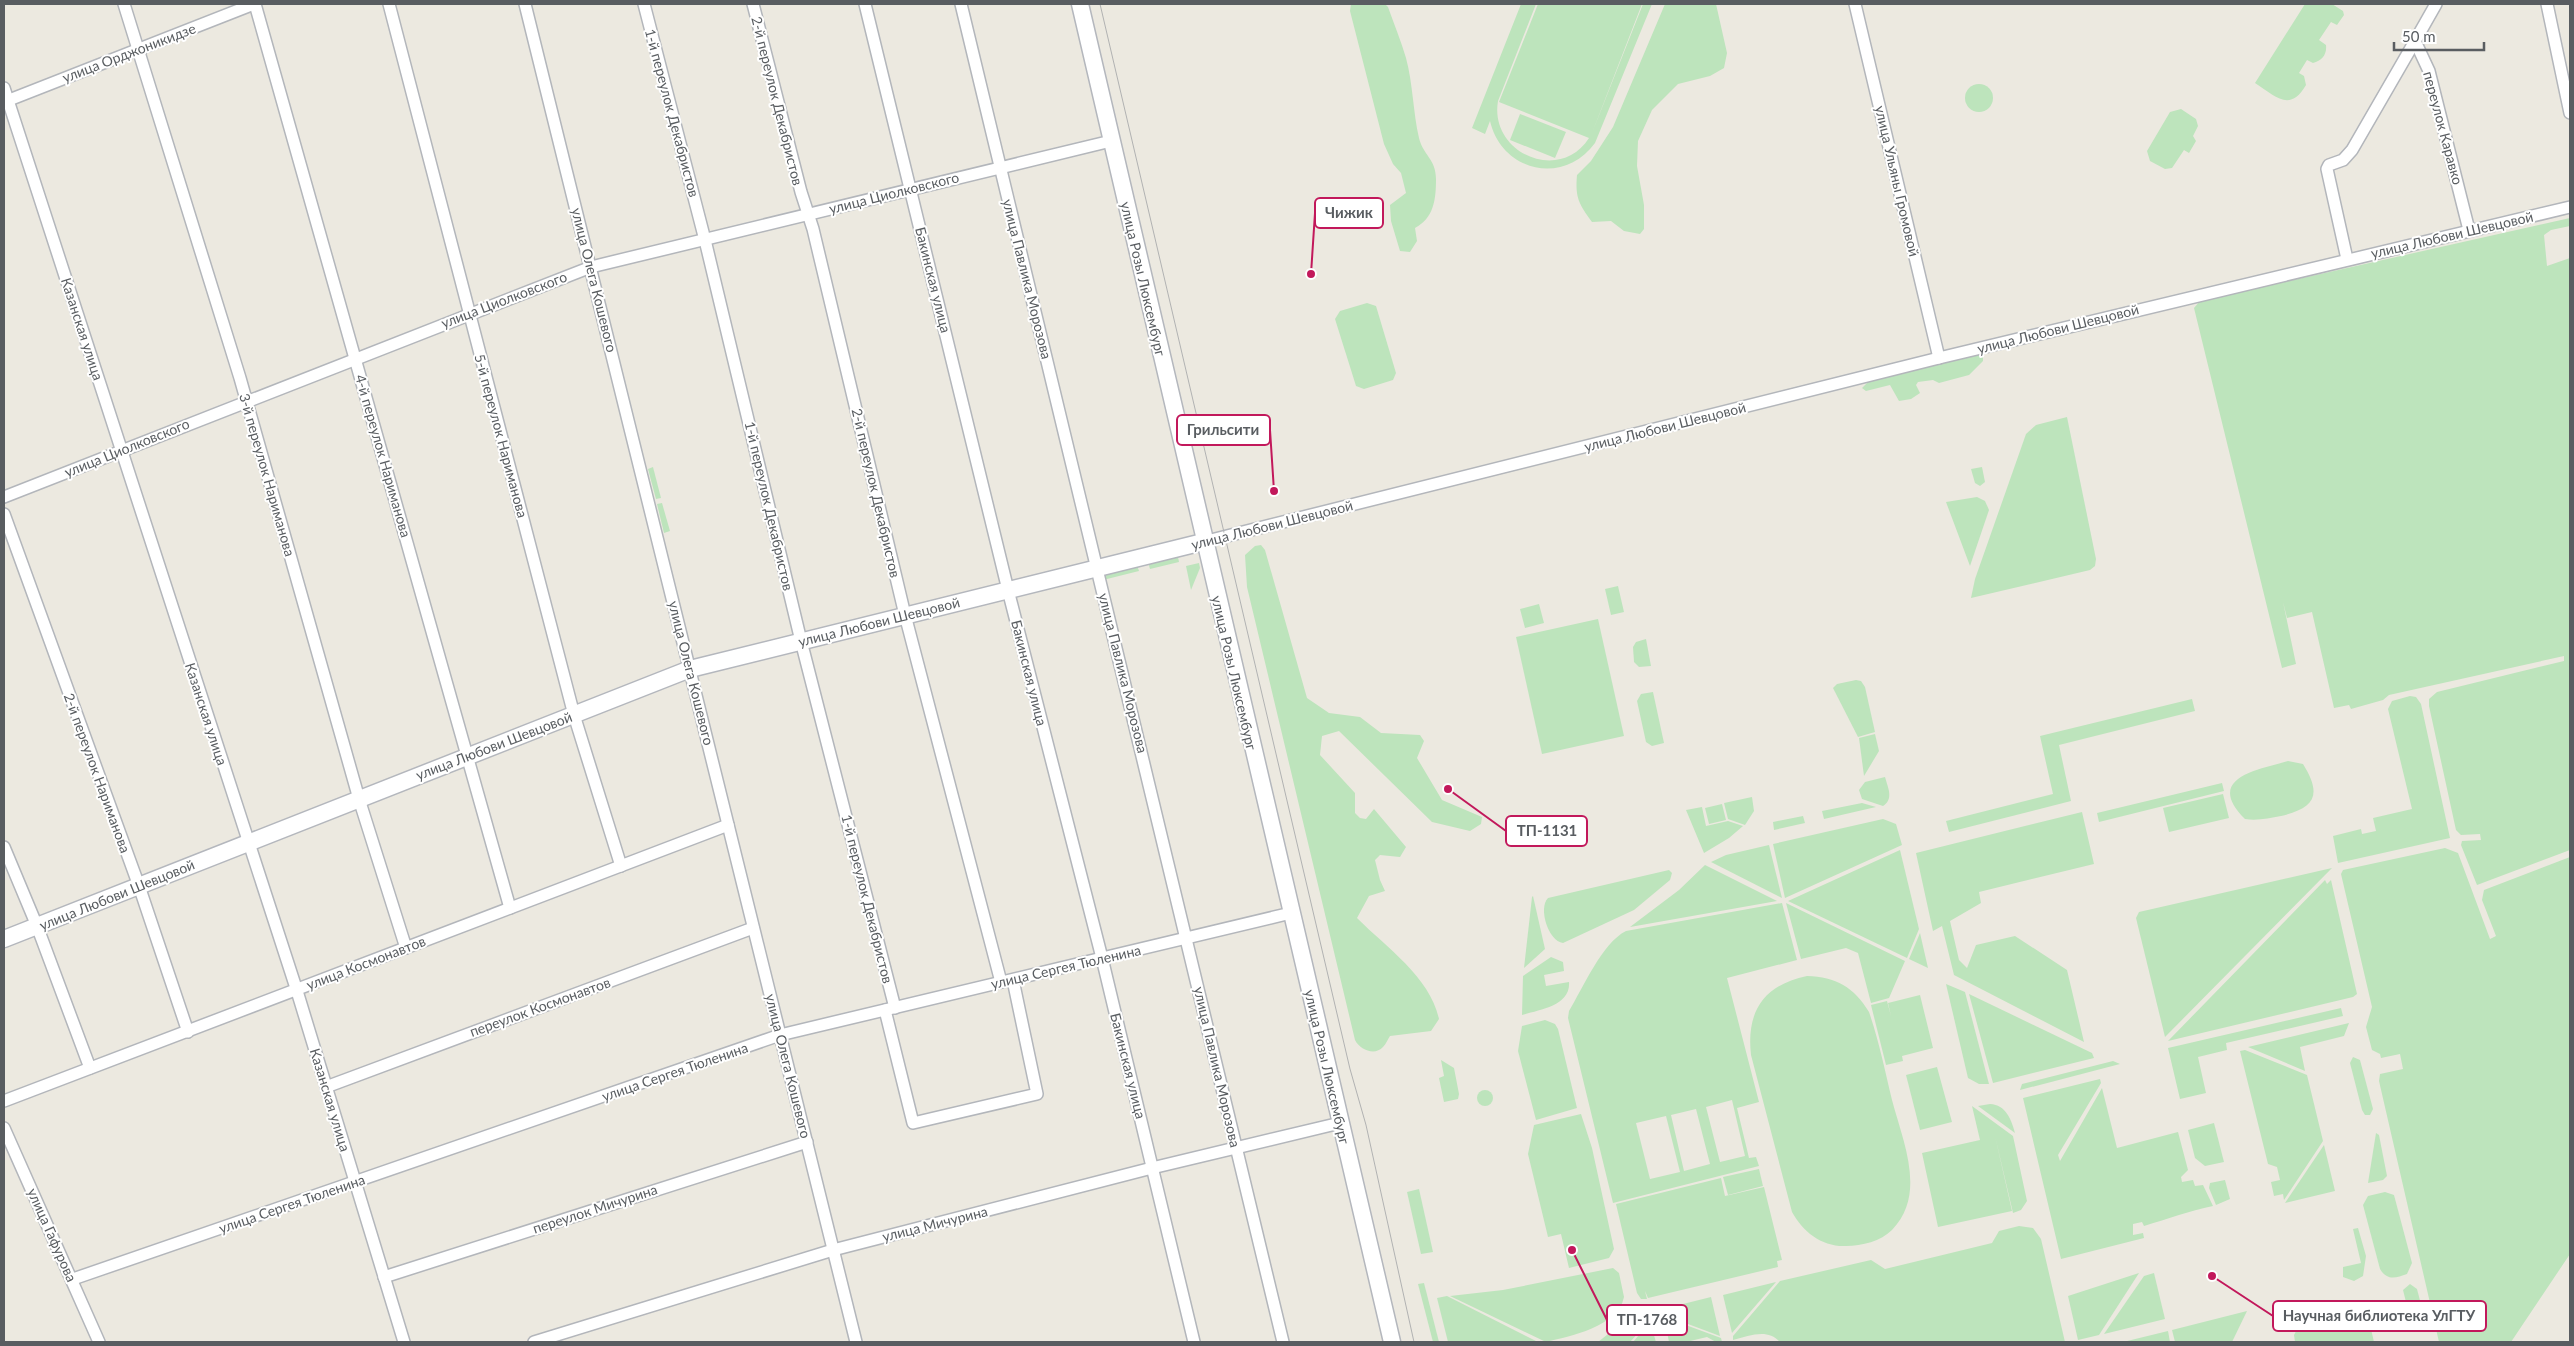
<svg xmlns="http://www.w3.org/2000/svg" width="2574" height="1346" font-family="Lato,sans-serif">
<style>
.green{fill:#bde4bc;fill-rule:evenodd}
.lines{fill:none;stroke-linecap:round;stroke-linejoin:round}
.street-casing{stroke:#b3b6bb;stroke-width:14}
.secondary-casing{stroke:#b4b7bd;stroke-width:19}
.street{stroke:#fff;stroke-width:11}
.secondary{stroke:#fff;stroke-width:16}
.tram{stroke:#b1b2b2;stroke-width:1}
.labels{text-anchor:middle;stroke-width:4;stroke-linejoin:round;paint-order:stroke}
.street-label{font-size:14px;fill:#595d61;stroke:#fff}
.leader{fill:none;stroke:#c2185b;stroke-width:2}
.callout-dot{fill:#c2185b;stroke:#fff;stroke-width:2}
.callout{fill:#fff;stroke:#c2185b;stroke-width:2}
.callout-label{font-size:15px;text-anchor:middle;font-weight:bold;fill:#595d61}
</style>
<rect width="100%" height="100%" fill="#ece9e0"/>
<g class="green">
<path d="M 1351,4 L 1385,4 L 1388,7 C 1394,24 1401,41 1406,58 C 1413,84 1413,112 1419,138 C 1423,155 1436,159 1436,179 C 1436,199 1434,218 1415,228 L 1417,241 L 1410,252 L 1400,251 L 1391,221 L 1390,205 L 1406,193 L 1401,173 L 1393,164 L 1384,144 L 1350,11 Z"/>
<path d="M 1521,4 L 1536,4 L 1498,101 C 1489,153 1560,184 1589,138 L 1499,102 L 1538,4 L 1642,4 L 1592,133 L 1643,4 L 1652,4 L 1595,143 C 1564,186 1502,172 1490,121 L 1485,134 L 1472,128 Z"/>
<path d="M 1665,4 L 1716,4 L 1727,53 L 1724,68 L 1710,76 L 1678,84 L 1652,110 L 1638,141 L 1637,166 L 1644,205 L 1644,229 L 1640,234 L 1624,231 L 1611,221 L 1592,222 C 1579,204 1575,198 1577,175 L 1591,161 L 1613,127 Z"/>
<path d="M 2305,4 L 2332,4 L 2343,11 L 2344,15 L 2337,25 L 2331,22 L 2319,40 L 2326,45 C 2327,55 2322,60 2313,63 L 2307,60 L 2299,73 L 2304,76 L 2306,85 C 2290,113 2275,96 2255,83 Z"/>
<circle cx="1979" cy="98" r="14"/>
<path d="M 2181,109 L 2196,119 L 2198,126 L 2193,136 L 2196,141 L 2189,153 L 2184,150 L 2172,168 L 2165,169 L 2150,161 L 2147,151 L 2170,112 Z"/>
<path d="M 1520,114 L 1566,132 L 1555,158 L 1510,140 Z"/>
<path d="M 2570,218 L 2570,226 L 2551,230 L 2544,235 L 2547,266 L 2570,258 L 2570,850 L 2477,885 L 2461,845 L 2462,841 L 2481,840 L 2480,834 L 2461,835 L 2456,830 L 2429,706 L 2429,699 L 2437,692 L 2564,661 L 2564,656 L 2389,695 L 2383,700 L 2351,709 L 2349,705 L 2334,708 L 2312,612 L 2287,618 L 2283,602 L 2296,664 L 2282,668 L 2194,308 L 2200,301 Z"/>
<path d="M 1367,303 L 1376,306 L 1396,373 L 1393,380 L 1364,389 L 1356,386 L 1335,319 L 1340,311 Z"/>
<path d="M 1979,355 L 1983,357 L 1983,361 L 1969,375 L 1939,383 L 1933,380 L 1918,382 L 1916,385 L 1920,393 L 1911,399 L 1899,401 L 1890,385 L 1866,391 L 1862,388 L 1869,381 Z"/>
<path d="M 2067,417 L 2096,559 L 2095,566 L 2090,570 L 1971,598 L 1975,579 L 2026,434 L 2036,425 Z"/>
<path d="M 653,467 L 661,498 L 656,499 L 648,469 Z"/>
<path d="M 1982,467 L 1985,482 L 1980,486 L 1975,483 L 1971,469 Z"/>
<path d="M 1977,497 L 1985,501 L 1989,510 L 1970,566 L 1946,502 Z"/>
<path d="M 662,503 L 670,531 L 664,533 L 657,504 Z"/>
<path d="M 1261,545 L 1265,550 L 1307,698 L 1329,713 L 1360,717 L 1381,733 L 1420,735 L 1424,741 L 1417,758 L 1442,800 L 1482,817 L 1481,824 L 1470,831 L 1432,822 L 1339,731 L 1322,736 L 1320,755 L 1355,793 L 1355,813 L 1360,818 L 1366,819 L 1374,809 L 1406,847 L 1400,857 L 1380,855 L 1375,860 L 1380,880 L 1385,891 L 1369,896 L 1357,918 C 1387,948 1430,977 1439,1019 L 1431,1031 L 1390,1036 C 1388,1039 1386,1044 1383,1047 C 1375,1056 1360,1050 1355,1040 L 1247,587 L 1245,555 L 1255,546 Z"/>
<path d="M 1177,552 L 1179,562 L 1150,569 L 1147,559 Z"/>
<path d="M 1136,562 L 1139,571 L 1103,580 L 1100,571 Z"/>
<path d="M 1199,563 L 1200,568 L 1191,590 L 1186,566 Z"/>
<path d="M 1618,586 L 1624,612 L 1611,615 L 1605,589 Z"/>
<path d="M 1539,604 L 1544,623 L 1525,628 L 1520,609 Z"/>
<path d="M 1598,619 L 1624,736 L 1542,754 L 1516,637 Z"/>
<path d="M 1646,639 L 1651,666 L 1639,667 L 1634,662 L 1633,647 L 1636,642 Z"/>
<path d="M 1856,680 L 1861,681 L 1865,687 L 1875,732 L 1858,737 L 1833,688 L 1837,684 Z"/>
<path d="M 1653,692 L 1664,743 L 1652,746 L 1646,742 L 1637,701 L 1641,694 Z"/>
<path d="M 2410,696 L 2416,697 L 2421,704 L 2450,838 L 2338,863 L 2333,836 L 2361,829 L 2362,834 L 2376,831 L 2373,818 L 2412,809 L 2388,709 L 2392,701 Z"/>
<path d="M 2192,699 L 2195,711 L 2059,745 L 2071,801 L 1949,832 L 1946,821 L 2053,794 L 2040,736 Z"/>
<path d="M 1875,734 L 1879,751 L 1864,776 L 1859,738 Z"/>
<path d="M 2288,761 L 2303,764 C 2323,796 2314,808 2281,816 C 2269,818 2258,821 2245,819 C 2204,778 2257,770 2288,761 Z"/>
<path d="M 1885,777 C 1888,788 1894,799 1883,806 L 1862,799 L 1859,790 L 1865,782 Z"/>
<path d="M 2222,783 L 2224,791 L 2099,822 L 2097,813 Z"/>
<path d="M 2223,794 L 2229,818 L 2169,832 L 2163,808 Z"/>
<path d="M 1752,797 L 1754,811 L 1745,825 L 1728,819 L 1724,803 Z"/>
<path d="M 1862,803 L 1876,807 L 1824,819 L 1822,811 Z"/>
<path d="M 1722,804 L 1726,820 L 1709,824 L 1705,808 Z"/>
<path d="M 1702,807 L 1706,826 L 1728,821 L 1743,826 L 1729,838 L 1704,853 L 1686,810 Z"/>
<path d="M 2082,812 L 2094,864 L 1979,892 L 1981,903 L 1950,921 L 1959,960 L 1967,968 L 1976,945 L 2015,936 L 2067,970 L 2084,1042 L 1954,975 L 1942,926 L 1933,931 L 1916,853 Z"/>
<path d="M 1803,816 L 1805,823 L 1774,830 L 1773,822 Z"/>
<path d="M 1883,819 L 1896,824 L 1902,845 L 1785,898 L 1773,844 Z"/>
<path d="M 1769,845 L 1782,898 L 1711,862 L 1726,855 Z"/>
<path d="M 2445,848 L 2458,853 L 2490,939 L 2496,936 L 2482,900 L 2484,890 L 2570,857 L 2570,1254 L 2511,1342 L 2439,1342 L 2379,1081 L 2380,1074 L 2403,1069 L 2400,1054 L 2381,1058 L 2380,1054 L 2372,1050 L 2366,1027 L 2372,1007 L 2341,874 L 2343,870 Z"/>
<path d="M 1900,850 L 1919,929 L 1907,958 L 1788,901 Z"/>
<path d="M 1705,865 L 1777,901 L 1630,927 L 1679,890 Z"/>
<path d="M 2332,868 L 2165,1037 L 2136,918 L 2139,912 Z"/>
<path d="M 1669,870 L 1672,873 L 1670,880 L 1634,910 L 1563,943 C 1548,941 1538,908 1548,898 Z"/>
<path d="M 2325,880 L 2327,884 L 2331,880 L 2357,994 L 2353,997 L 2168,1041 Z"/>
<path d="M 1533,896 L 1545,949 L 1524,968 L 1532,897 Z"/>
<path d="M 1782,903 L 1797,960 L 1727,978 L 1759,1102 L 1737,1108 L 1749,1158 L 1756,1157 L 1759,1166 L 1613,1203 L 1568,1018 L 1569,1011 C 1583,988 1602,943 1626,931 ZM 1732,1100 L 1745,1156 L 1720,1162 L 1706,1107 ZM 1696,1109 L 1710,1164 L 1684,1171 L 1671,1115 ZM 1666,1116 L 1680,1172 L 1650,1179 L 1636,1123 Z"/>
<path d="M 1786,903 L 1905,961 L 1889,998 L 1871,1003 L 1858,953 L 1846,948 L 1801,959 Z"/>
<path d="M 1920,933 L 1928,968 L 1909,959 Z"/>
<path d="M 1551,957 L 1563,962 L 1564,971 L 1544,975 L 1546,986 L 1569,982 C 1571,1006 1539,1010 1522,1015 L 1523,976 Z"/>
<path d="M 1807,976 C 1836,977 1854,987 1869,1012 C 1879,1041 1885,1071 1892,1100 C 1903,1142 1927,1194 1892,1230 C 1881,1241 1862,1246 1846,1246 C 1822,1247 1803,1232 1792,1212 L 1751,1055 C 1746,1011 1764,985 1807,976 Z"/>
<path d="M 1946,984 L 1965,992 L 1989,1084 L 1979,1084 L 1968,1078 Z"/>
<path d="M 1969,994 L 2092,1053 L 2094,1058 L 1993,1083 Z"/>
<path d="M 1920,995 L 1933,1048 L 1902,1056 L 1903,1061 L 1886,1065 L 1871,1005 L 1887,1001 L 1891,1016 L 1888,1003 Z"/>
<path d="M 2341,1008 L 2343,1016 L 2226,1043 L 2227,1050 L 2198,1057 L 2206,1093 L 2180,1099 L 2168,1048 Z"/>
<path d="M 1545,1020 L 1555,1024 L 1558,1029 L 1577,1108 L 1536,1120 L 1518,1051 L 1522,1026 Z"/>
<path d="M 2349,1023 L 2344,1036 L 2300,1047 L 2305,1071 L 2248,1047 Z"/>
<path d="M 2245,1050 L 2307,1075 L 2323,1141 L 2284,1200 L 2283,1194 L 2274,1196 L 2271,1182 L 2280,1180 L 2277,1167 L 2268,1164 L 2240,1051 Z"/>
<path d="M 2353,1057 L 2360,1060 L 2373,1109 L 2370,1115 L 2365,1115 L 2362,1110 L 2350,1063 Z"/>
<path d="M 1441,1060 L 1454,1068 L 1459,1094 L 1458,1099 L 1444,1102 L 1439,1078 L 1444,1076 Z"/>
<path d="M 2113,1061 L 2120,1064 L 2020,1090 L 2022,1084 Z"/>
<path d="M 1937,1067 L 1952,1122 L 1920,1130 L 1906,1075 Z"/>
<path d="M 2100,1079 L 2101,1083 L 2058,1155 L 2060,1161 L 2102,1088 L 2117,1148 L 2178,1132 L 2188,1170 L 2181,1177 L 2182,1182 L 2193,1180 L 2195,1186 L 2203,1185 L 2213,1206 C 2189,1211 2167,1219 2144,1226 L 2142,1222 L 2133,1224 L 2133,1235 L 2143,1233 L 2144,1238 L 2061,1259 L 2023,1098 Z"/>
<circle cx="1485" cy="1098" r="8"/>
<path d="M 1990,1104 C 2006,1105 2011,1119 2015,1133 L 1978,1106 Z"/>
<path d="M 1972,1106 L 2013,1136 L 2027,1201 L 2021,1210 L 2013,1213 L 1995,1136 L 2012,1211 L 1938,1227 L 1922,1153 L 1980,1140 Z"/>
<path d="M 1581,1114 L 1592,1148 L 1614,1249 L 1609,1258 L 1569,1268 L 1561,1234 L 1548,1237 L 1528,1154 L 1534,1125 Z"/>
<path d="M 2214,1123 L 2224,1162 L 2205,1166 L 2195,1158 L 2188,1130 Z"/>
<path d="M 2376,1133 L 2379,1135 L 2387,1176 L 2383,1180 L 2368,1183 Z"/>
<path d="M 2324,1145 L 2335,1191 L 2285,1203 Z"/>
<path d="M 1759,1169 L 1763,1186 L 1728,1195 L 1723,1177 Z"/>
<path d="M 1721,1178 L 1725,1196 L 1764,1187 L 1781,1256 L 1782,1260 L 1777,1261 L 1778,1267 L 1648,1298 L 1645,1291 L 1647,1299 L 1641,1299 L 1637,1293 L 1616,1204 Z"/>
<path d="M 2225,1180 L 2230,1199 L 2216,1205 L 2209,1188 L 2210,1183 Z"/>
<path d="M 1419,1189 L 1433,1252 L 1421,1254 L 1407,1192 Z"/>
<path d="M 2385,1192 L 2394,1195 L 2412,1263 L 2407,1274 C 2396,1278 2387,1281 2380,1269 L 2363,1205 L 2368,1196 Z"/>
<path d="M 2019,1226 L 2033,1228 L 2041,1239 L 2065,1342 L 1780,1342 C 1767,1328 1750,1336 1733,1340 L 1733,1336 L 1780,1281 L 1871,1260 L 1885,1269 L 1992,1243 L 1999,1231 Z"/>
<path d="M 2358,1228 L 2366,1256 L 2363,1276 L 2354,1281 L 2343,1277 L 2343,1267 L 2361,1263 L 2353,1229 Z"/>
<path d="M 1613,1268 L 1619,1273 L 1624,1297 C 1618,1327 1570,1336 1546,1342 L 1450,1296 L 1503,1290 Z"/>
<path d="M 2139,1273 L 2099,1335 L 2078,1340 L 2068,1296 Z"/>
<path d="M 2154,1273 L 2165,1319 L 2104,1334 L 2144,1276 Z"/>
<path d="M 1776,1282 L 1732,1333 L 1723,1295 Z"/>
<path d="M 1424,1283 L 1439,1342 L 1433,1342 L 1418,1284 Z"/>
<path d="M 2410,1284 L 2417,1289 L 2424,1316 L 2422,1322 L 2417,1325 L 2411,1322 L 2403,1290 Z"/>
<path d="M 1447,1296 L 1538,1342 L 1448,1342 L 1437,1298 Z"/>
<path d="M 1711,1297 L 1720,1336 L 1664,1315 L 1671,1307 Z"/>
<path d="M 2365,1303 L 2374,1342 L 2295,1342 L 2294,1335 L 2302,1320 Z"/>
<path d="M 2247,1311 L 2232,1342 L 2175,1342 L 2172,1330 Z"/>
<path d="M 1631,1316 L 1640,1316 L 1650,1320 L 1630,1342 L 1598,1342 Z"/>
<path d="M 1664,1317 L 1721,1338 L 1722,1342 L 1716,1342 L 1707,1337 L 1686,1342 L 1669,1342 Z"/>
<path d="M 1650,1322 L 1656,1342 L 1633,1342 Z"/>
<path d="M 2168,1331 L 2170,1342 L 2123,1342 Z"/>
</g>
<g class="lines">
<g class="street-casing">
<g id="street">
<path d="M 124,4 L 240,378 L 359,799 L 406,948"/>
<path d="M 255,4 L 510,908"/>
<path d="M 389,4 L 574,715 L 621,866"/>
<path d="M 525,4 L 856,1342"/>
<path d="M 644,4 L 705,240 L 801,641 L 895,1008"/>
<path d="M 753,4 L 801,192 L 813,229 L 905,615 L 1001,982"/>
<path d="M 865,4 L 1008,590 L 1102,958 L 1194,1342"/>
<path d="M 961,4 L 1283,1342"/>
<path d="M 1855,4 L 1939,358"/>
<path d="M 2436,4 L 2415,41 L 2429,71 L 2469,230"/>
<path d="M 2547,4 L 2570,113"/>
<path d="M 4,88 L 297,991 L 404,1342"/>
<path d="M 4,102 L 254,4"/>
<path d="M 2347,259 L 2327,169 L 2329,165 L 2343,160 L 2352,150 L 2415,41"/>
<path d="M 4,497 L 591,267 L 1111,141"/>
<path d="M 4,514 L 139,886 L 188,1032"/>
<path d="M 1203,542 L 1939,358 L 2570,207"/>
<path d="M 4,847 L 37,926 L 90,1068"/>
<path d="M 885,1010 L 913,1123 L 1037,1094 L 1013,980"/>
<path d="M 326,1087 L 753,928"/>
<path d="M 4,1101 L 728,825"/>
<path d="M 4,1128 L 99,1342"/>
<path d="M 384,1277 L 807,1142"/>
<path d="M 73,1279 L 780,1035 L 1291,913"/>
<path d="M 534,1342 L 833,1250 L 1152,1168 L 1340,1123"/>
</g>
</g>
<g class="secondary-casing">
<g id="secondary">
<path d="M 1080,4 L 1392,1342"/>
<path d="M 4,939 L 690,669 L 1203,542"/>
</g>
</g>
<use href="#street" class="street"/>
<use href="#secondary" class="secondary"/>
<path class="tram" d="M 1100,4 L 1350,1069 L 1366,1125 L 1414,1342"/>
</g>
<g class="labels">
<g class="street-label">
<text transform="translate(129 53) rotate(-21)" y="5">улица Орджоникидзе</text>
<text transform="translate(777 101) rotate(76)" y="5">2-й переулок Декабристов</text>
<text transform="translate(672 113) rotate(75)" y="5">1-й переулок Декабристов</text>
<text transform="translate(2443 128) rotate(75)" y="5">переулок Каравко</text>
<text transform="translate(1897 181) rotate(77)" y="5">улица Ульяны Громовой</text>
<text transform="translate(894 193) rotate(-14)" y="5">улица Циолковского</text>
<text transform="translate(2452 235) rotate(-13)" y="5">улица Любови Шевцовой</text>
<text transform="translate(1027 279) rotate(76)" y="5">улица Павлика Морозова</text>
<text transform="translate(1143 279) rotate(77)" y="5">улица Розы Люксембург</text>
<text transform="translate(594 280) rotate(76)" y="5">улица Олега Кошевого</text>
<text transform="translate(933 280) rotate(76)" y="5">Бакинская улица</text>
<text transform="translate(504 300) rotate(-21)" y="5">улица Циолковского</text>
<text transform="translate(82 329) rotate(72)" y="5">Казанская улица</text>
<text transform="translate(2058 329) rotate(-14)" y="5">улица Любови Шевцовой</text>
<text transform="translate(1665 427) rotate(-14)" y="5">улица Любови Шевцовой</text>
<text transform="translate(501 436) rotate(75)" y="5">5-й переулок Нариманова</text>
<text transform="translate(127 448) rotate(-22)" y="5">улица Циолковского</text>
<text transform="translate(383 456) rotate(74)" y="5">4-й переулок Нариманова</text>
<text transform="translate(267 475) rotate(74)" y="5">3-й переулок Нариманова</text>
<text transform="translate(876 493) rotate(77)" y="5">2-й переулок Декабристов</text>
<text transform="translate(769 506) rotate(77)" y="5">1-й переулок Декабристов</text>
<text transform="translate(1272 525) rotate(-14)" y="5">улица Любови Шевцовой</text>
<text transform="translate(879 622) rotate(-14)" y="5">улица Любови Шевцовой</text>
<text transform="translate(691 673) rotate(76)" y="5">улица Олега Кошевого</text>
<text transform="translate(1029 673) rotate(76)" y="5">Бакинская улица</text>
<text transform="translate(1123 673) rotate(76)" y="5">улица Павлика Морозова</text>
<text transform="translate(1234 673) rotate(77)" y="5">улица Розы Люксембург</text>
<text transform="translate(206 714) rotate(72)" y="5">Казанская улица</text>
<text transform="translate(494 746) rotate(-21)" y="5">улица Любови Шевцовой</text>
<text transform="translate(97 773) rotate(70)" y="5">2-й переулок Нариманова</text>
<text transform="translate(117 895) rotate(-22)" y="5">улица Любови Шевцовой</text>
<text transform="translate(867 899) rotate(76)" y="5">1-й переулок Декабристов</text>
<text transform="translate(366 963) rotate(-21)" y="5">улица Космонавтов</text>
<text transform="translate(1066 967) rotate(-13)" y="5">улица Сергея Тюленина</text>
<text transform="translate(540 1007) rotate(-20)" y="5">переулок Космонавтов</text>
<text transform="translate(788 1066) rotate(76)" y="5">улица Олега Кошевого</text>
<text transform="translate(1128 1066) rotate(76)" y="5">Бакинская улица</text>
<text transform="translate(1217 1067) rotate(77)" y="5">улица Павлика Морозова</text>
<text transform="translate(1327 1067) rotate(77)" y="5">улица Розы Люксембург</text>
<text transform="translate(675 1072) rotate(-19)" y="5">улица Сергея Тюленина</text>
<text transform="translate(330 1100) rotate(73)" y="5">Казанская улица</text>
<text transform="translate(292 1204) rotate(-19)" y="5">улица Сергея Тюленина</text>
<text transform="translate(595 1209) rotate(-18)" y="5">переулок Мичурина</text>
<text transform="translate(935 1224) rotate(-14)" y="5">улица Мичурина</text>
<text transform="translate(52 1235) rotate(66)" y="5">улица Гафурова</text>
</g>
</g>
<path class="leader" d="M1311 274L1315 213M1274 491L1270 430M1448 789L1506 831M2212 1276L2273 1316M1572 1250L1607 1320"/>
<g class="callout-dot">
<circle cx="1311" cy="274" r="5"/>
<circle cx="1274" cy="491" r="5"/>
<circle cx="1448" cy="789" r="5"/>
<circle cx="2212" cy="1276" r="5"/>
<circle cx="1572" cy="1250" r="5"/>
</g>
<g class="callout">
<rect x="1315" y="198" width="68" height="30" rx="5"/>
<rect x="1177" y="415" width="93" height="30" rx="5"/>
<rect x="1506" y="816" width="81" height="30" rx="5"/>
<rect x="2273" y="1301" width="213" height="30" rx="5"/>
<rect x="1607" y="1305" width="80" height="30" rx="5"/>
</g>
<g class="callout-label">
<text x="1349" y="218">Чижик</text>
<text x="1223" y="435">Грильсити</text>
<text x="1547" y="836">ТП-1131</text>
<text x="2379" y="1321">Научная библиотека УлГТУ</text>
<text x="1647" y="1325">ТП-1768</text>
</g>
<rect width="2574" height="1346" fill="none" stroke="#595d61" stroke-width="10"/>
<path d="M2394 42v8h90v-8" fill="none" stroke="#595d61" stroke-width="2.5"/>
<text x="2402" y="42" font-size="15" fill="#595d61" stroke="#ffffff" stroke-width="4" paint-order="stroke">50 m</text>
</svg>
